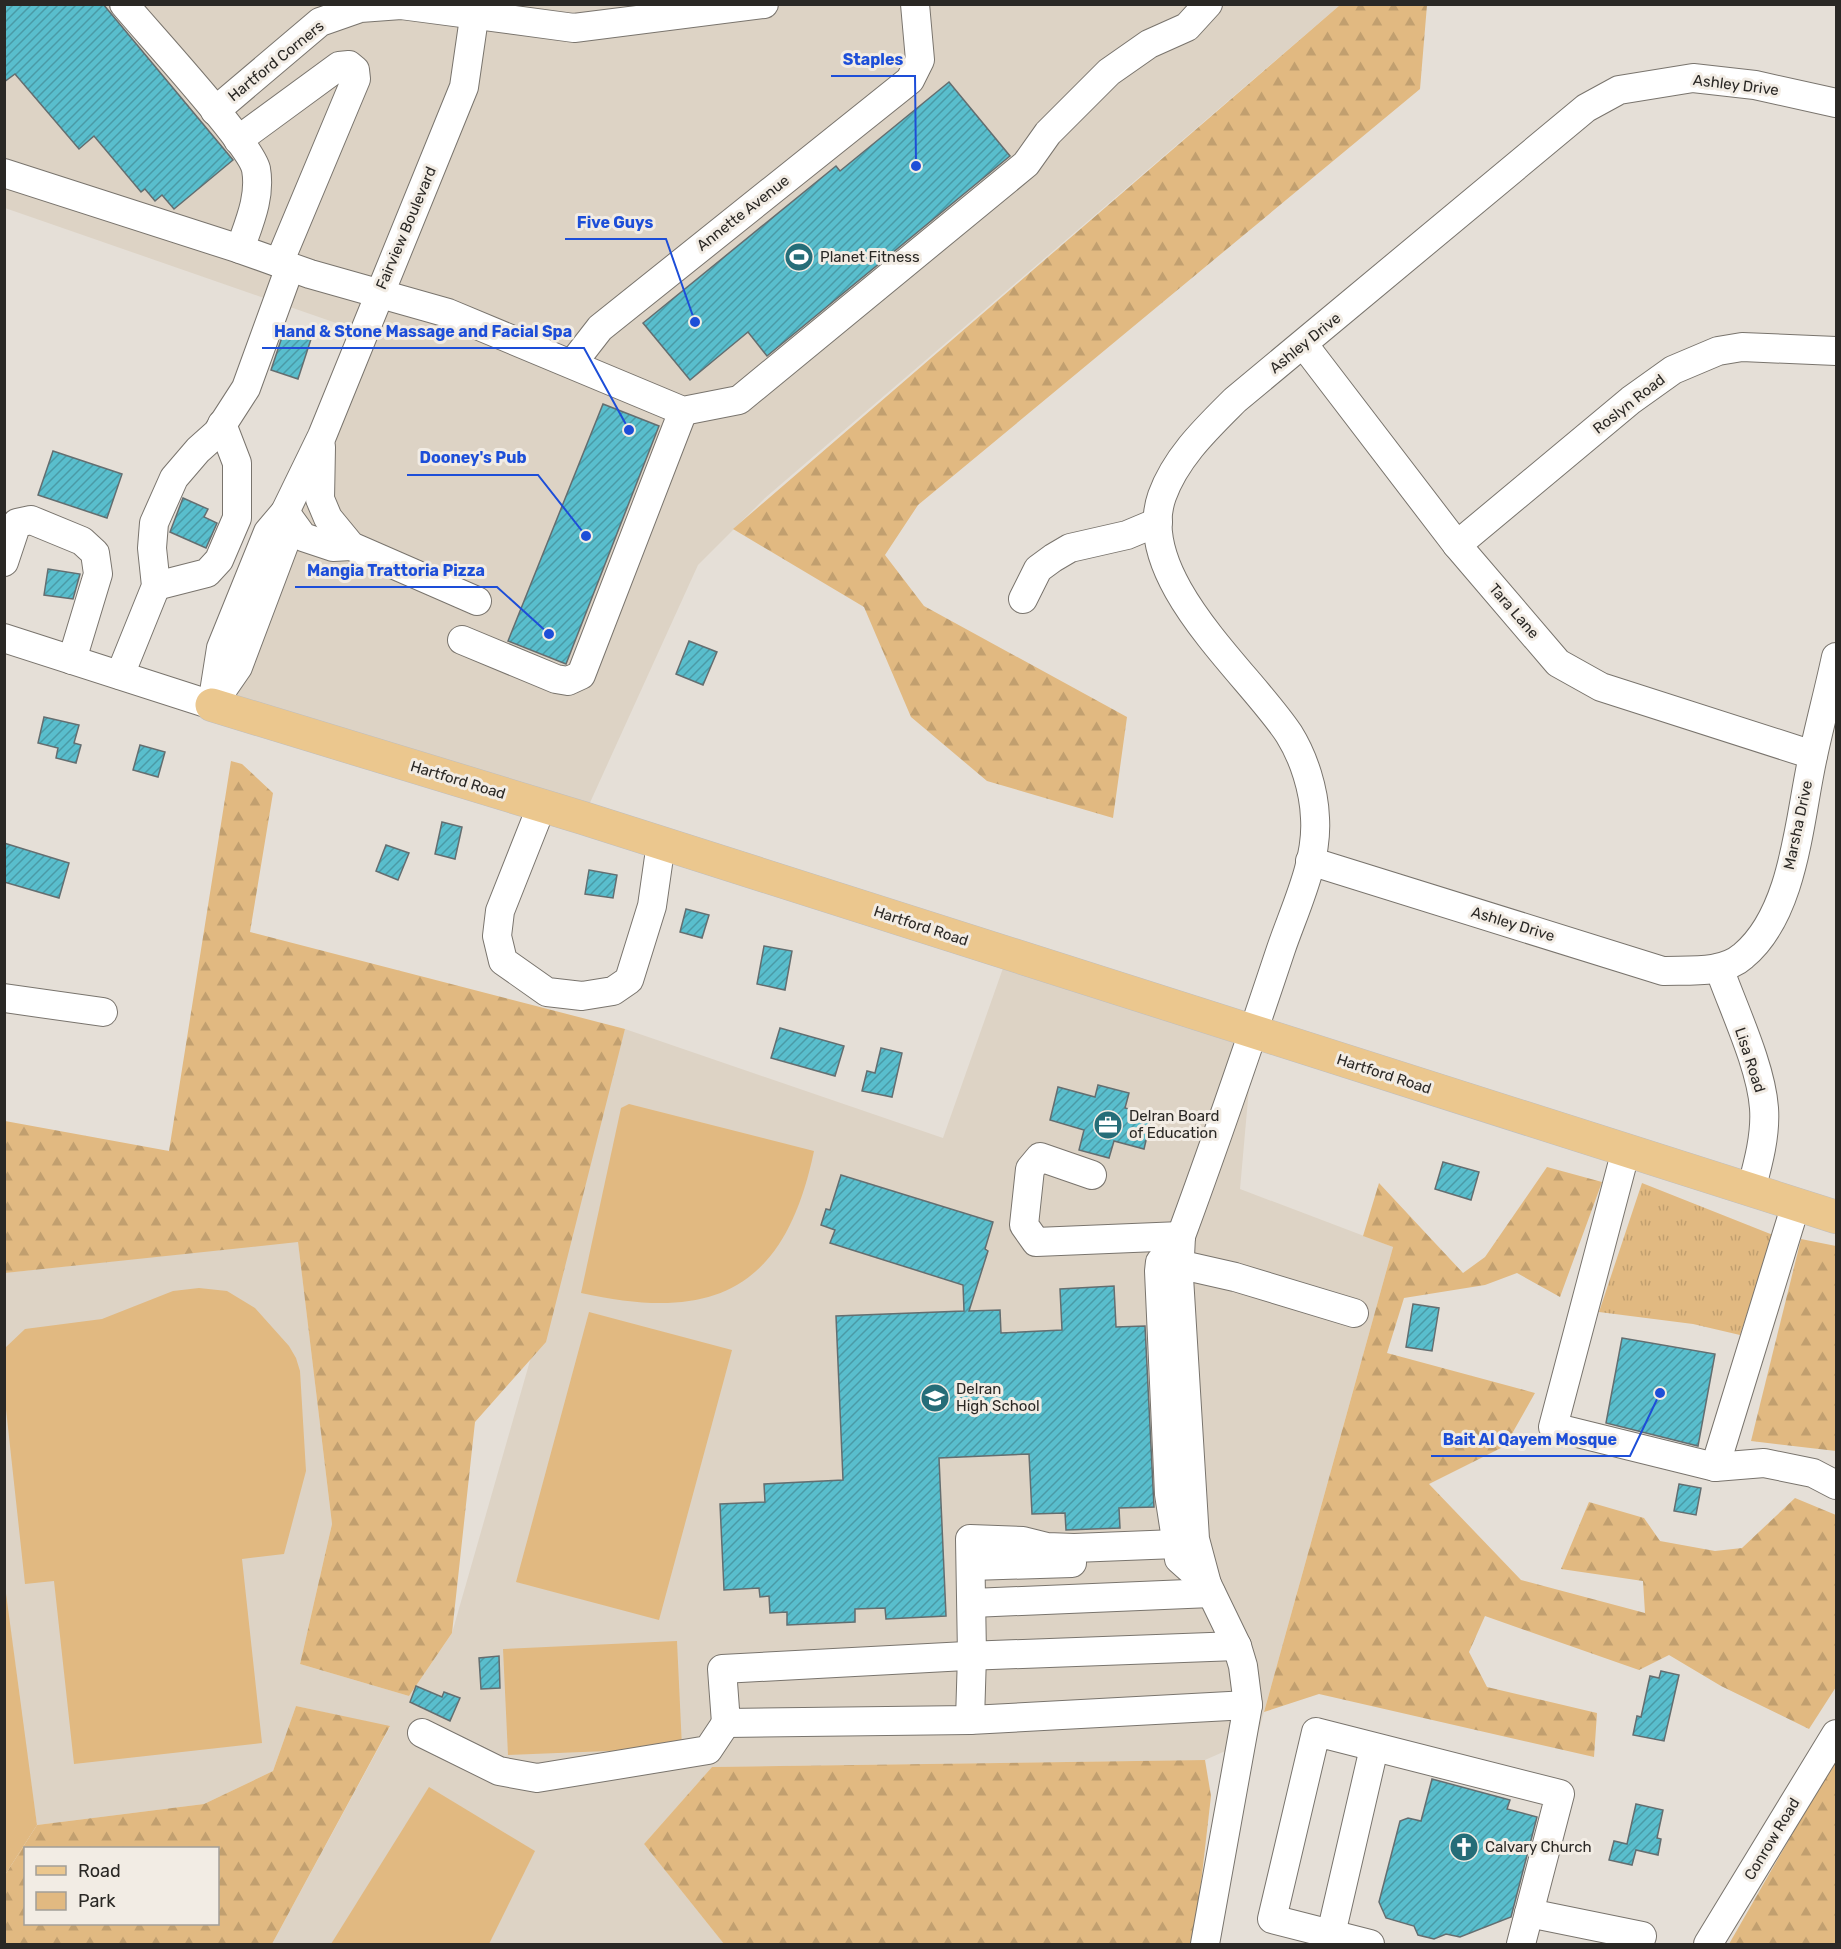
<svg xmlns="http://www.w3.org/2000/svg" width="1841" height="1949" font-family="Rubik,sans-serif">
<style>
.built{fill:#ddd3c5}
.grass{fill:url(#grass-tufts)}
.forest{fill:url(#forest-firs);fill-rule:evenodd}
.green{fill:#e1b981}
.building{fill:url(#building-hatch);stroke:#646e70;stroke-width:1.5}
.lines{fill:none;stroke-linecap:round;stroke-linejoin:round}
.minor-casing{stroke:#79746d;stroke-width:30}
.major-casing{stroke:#bfbebe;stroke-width:34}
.minor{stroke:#fff;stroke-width:28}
.major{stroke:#ebc78e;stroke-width:33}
.labels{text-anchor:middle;stroke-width:6;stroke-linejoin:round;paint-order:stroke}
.street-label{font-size:15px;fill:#2a2825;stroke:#f2ece4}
.poi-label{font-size:15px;fill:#2a2825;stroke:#f2ece4;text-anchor:start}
.leader{fill:none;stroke:#1d4ed8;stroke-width:2}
.callout-dot{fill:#1d4ed8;stroke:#f2ece4;stroke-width:2}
.callout-label{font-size:16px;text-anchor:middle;font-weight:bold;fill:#1d4ed8;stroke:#f2ece4;stroke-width:6;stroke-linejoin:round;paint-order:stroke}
</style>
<defs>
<pattern id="grass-tufts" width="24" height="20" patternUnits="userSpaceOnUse" patternTransform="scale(1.5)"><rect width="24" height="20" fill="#e1b981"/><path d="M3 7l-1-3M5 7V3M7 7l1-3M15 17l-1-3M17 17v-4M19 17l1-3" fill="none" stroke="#c19f6f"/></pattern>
<pattern id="forest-firs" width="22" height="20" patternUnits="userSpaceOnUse" patternTransform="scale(1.5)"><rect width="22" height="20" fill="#e1b981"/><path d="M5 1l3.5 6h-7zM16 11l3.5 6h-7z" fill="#c19f6f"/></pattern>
<pattern id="building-hatch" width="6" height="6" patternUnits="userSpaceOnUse" patternTransform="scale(1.5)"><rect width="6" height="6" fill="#59becd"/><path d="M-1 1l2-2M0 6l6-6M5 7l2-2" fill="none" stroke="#4a9aa6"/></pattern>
</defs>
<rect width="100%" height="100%" fill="#e5dfd7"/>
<g class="built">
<path d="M 5,5 L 1340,5 L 765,498 L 698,565 L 583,818 L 212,705 L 362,332 L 5,208 Z"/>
<path d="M 1008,954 L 1254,1032 L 1240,1189 L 1393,1247 L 1257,1737 L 1205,1760 L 712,1767 L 644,1844 L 724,1944 L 272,1944 L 390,1727 L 296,1706 L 273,1771 L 204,1804 L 37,1825 L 5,1634 L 4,1273 L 298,1241 L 332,1524 L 300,1664 L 409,1696 L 452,1633 L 625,1029 L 943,1138 Z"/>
</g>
<path class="grass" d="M 1642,1183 L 1773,1235 L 1740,1335 L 1693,1324 L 1599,1312 Z"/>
<g class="forest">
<path d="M 1340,5 L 1427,5 L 1420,89 L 918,505 L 885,555 L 924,606 L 1127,717 L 1113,818 L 987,781 L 911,717 L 864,607 L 733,529 Z"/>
<path d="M 231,761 L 242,764 L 273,793 L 250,932 L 625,1029 L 546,1342 L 475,1422 L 452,1633 L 409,1696 L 300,1664 L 332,1524 L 298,1242 L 5,1273 L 5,1121 L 169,1151 Z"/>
<path d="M 1547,1167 L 1602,1182 L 1560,1297 L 1517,1273 L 1485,1285 L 1404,1298 L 1387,1353 L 1535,1393 L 1505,1446 L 1429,1484 L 1521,1580 L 1645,1613 L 1643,1581 L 1561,1569 L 1589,1502 L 1644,1518 L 1660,1541 L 1715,1551 L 1742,1548 L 1795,1498 L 1836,1515 L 1836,1687 L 1809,1729 L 1721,1686 L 1669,1655 L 1639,1670 L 1485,1616 L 1469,1652 L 1487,1687 L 1597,1713 L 1594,1757 L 1319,1694 L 1264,1712 L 1393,1247 L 1363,1236 L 1379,1183 L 1463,1273 L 1485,1257 Z"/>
<path d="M 1801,1239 L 1836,1246 L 1836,1451 L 1751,1441 Z"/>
<path d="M 296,1706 L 390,1726 L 272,1944 L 5,1944 L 5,1875 L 37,1825 L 204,1804 L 273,1771 ZM 218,1848 L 218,1924 L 26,1924 L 26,1848 Z"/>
<path d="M 1836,1758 L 1836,1944 L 1729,1944 Z"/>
<path d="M 1205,1760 L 1211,1796 L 1194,1944 L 724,1944 L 644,1844 L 712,1767 Z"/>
</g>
<g class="green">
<path d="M 629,1104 L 814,1151 C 785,1289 715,1323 581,1293 L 621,1108 Z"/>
<path d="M 199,1288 L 227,1291 L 255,1308 L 289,1346 L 296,1358 L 300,1371 L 306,1471 L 284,1554 L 242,1559 L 262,1743 L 74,1764 L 54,1581 L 25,1584 L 5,1400 L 5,1348 L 25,1329 L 102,1319 L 173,1291 Z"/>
<path d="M 589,1312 L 732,1350 L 659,1620 L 516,1582 Z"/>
<path d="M 5,1586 L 37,1825 L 5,1875 L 4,1875 Z"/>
<path d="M 677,1641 L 682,1748 L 508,1755 L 503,1649 Z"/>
<path d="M 429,1787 L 535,1851 L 489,1944 L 331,1944 Z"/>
</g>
<g class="building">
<path d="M 4,4 L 103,4 L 233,160 L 174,209 L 162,195 L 155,201 L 145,189 L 141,192 L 94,136 L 79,149 L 15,74 L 4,82 Z"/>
<path d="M 949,82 L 1010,156 L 767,356 L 748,332 L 690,380 L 643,323 L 836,166 L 840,171 Z"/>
<path d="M 285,328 L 312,336 L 298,379 L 271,370 Z"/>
<path d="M 603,404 L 659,426 L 566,664 L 508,641 Z"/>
<path d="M 53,451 L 122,474 L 107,518 L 38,495 Z"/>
<path d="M 183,498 L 208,509 L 204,517 L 217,523 L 206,548 L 170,532 Z"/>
<path d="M 48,569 L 80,574 L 73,599 L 44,595 Z"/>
<path d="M 689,641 L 717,652 L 703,685 L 676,674 Z"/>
<path d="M 44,717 L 79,725 L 74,743 L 81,745 L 76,763 L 56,758 L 58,748 L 38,743 Z"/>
<path d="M 140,745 L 165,752 L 158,777 L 133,770 Z"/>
<path d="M 442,822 L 462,827 L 455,859 L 435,854 Z"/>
<path d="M 4,843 L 69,863 L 59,898 L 4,882 Z"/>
<path d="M 386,845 L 409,853 L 398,880 L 376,871 Z"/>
<path d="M 589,870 L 617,875 L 613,898 L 585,894 Z"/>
<path d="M 686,909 L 709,915 L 702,938 L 680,932 Z"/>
<path d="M 764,946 L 792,951 L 785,990 L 757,984 Z"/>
<path d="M 780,1028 L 844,1046 L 835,1076 L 771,1058 Z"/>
<path d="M 881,1048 L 902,1053 L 892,1097 L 862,1091 L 867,1071 L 875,1073 Z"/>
<path d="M 1098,1085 L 1129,1093 L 1125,1108 L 1152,1115 L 1144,1149 L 1114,1141 L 1109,1158 L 1079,1150 L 1084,1130 L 1050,1120 L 1058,1087 L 1095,1097 Z"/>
<path d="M 1443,1162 L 1479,1172 L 1471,1200 L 1435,1189 Z"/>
<path d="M 841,1175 L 993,1222 L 985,1249 L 988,1251 L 969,1311 L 1000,1310 L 1001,1333 L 1062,1330 L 1060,1289 L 1114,1286 L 1116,1327 L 1145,1326 L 1154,1507 L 1119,1508 L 1120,1528 L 1066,1530 L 1065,1513 L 1032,1514 L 1029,1454 L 939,1458 L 946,1616 L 886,1619 L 885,1608 L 855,1609 L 855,1622 L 787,1625 L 787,1612 L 770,1613 L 769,1596 L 760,1597 L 759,1588 L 724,1590 L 720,1504 L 765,1502 L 764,1484 L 843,1480 L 836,1316 L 964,1311 L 963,1285 L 830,1243 L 835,1230 L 821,1225 L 826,1209 L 830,1210 Z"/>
<path d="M 1413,1304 L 1439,1308 L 1432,1351 L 1406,1347 Z"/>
<path d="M 1622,1338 L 1715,1354 L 1698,1446 L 1606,1423 Z"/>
<path d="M 1679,1484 L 1701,1488 L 1696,1515 L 1674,1511 Z"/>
<path d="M 499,1656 L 500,1688 L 481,1689 L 479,1658 Z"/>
<path d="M 1661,1671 L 1679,1675 L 1664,1741 L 1633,1735 L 1637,1716 L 1641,1717 L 1650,1676 L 1659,1678 Z"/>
<path d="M 416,1686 L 442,1697 L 444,1692 L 460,1698 L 450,1721 L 410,1702 Z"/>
<path d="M 1432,1779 L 1510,1800 L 1507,1809 L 1537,1817 L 1511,1917 L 1460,1937 L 1446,1934 L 1434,1939 L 1418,1935 L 1414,1926 L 1386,1918 L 1379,1902 L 1400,1821 L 1408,1818 L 1421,1821 Z"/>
<path d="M 1636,1804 L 1663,1810 L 1657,1838 L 1661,1839 L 1658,1855 L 1636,1850 L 1632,1865 L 1609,1860 L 1614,1841 L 1627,1844 Z"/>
</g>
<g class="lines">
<g class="minor-casing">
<g id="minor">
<path d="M 124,4 C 148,33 250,143 256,169 C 261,197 249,223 240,249 L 310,274 L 448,313 L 683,411 L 739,400 L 1026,164 L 1048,133 L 1109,72 L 1149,44 L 1187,27 L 1208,4"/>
<path d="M 215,111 L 320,22 L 360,8 L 401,5 L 574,28 L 764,4"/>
<path d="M 238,140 L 339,66 L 349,65 L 355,70 L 356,79 L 279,263"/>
<path d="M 4,173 L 240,249"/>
<path d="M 1304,345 L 1457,545 L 1558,663 L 1601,687 L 1813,755"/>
<path d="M 572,364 L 600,328 L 910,80 L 920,60 L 915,4"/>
<path d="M 321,447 L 320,499 L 328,518 L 351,546 L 477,601"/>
<path d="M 285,512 L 303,537 L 333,547 L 351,546"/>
<path d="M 1457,545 L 1631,400 L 1673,370 L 1718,351 L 1742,347 L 1836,351"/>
<path d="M 4,562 L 17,523 L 31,520 L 82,541 L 95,553 L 98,574 L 72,660"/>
<path d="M 156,586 L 207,573 L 219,560 L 237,518 L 237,463 L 222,424"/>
<path d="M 1023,599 L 1038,569 L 1053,558 L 1070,548 L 1127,535 L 1158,522"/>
<path d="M 4,638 L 212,705"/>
<path d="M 462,640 L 556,679 L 568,681 L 581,675 L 683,411"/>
<path d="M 120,675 L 156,586 L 152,548 L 154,523 L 174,478 L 198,450 L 217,433 L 246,388 L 290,267"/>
<path d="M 218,696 L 238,667 L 287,537 L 286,526"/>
<path d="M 212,705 L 221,648 L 268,532 L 285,512 L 322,436 L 464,87 L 476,4"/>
<path d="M 542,805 L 500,911 L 497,936 L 503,961 L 547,992 L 582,996 L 613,991 L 629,980 L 652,906 L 661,843"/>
<path d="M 1310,861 L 1663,971 C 1689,970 1723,974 1743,956 C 1795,913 1799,818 1813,756 C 1820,723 1829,690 1836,657"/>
<path d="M 1719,968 C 1734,1010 1761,1066 1764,1108 C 1766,1135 1758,1164 1751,1190"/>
<path d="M 4,998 L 103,1012"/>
<path d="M 1626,1150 L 1553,1427 L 1715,1467 L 1764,1463 L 1813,1473 L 1836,1485"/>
<path d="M 1092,1175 L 1040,1157 L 1030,1169 L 1024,1225 L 1036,1242 L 1181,1236"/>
<path d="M 1181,1236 L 1179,1277 L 1195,1539 L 1207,1584"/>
<path d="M 1182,1265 L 1235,1277 L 1354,1313"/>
<path d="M 1715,1467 L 1796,1204"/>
<path d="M 971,1566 L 1072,1563"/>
<path d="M 972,1603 L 1211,1593"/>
<path d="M 1237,1646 L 966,1656 L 722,1669 L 726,1723 L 970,1720 L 1248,1705"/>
<path d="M 970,1720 L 972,1655 L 970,1539 L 1023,1541 L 1047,1547 L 1074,1548 L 1176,1544"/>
<path d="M 422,1733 L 499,1771 L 537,1778 L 708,1750 L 726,1723"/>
<path d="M 1331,1934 L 1374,1748"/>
<path d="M 1205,1944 L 1248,1705 L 1243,1666 L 1237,1646 L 1207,1584 L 1179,1559 L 1169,1494 L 1159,1271 L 1160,1262 L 1181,1236 C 1216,1141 1249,1045 1281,949 C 1295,908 1318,862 1315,818 C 1314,790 1304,758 1289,734 C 1249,673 1133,578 1162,496 C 1176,457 1207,428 1235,400 L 1586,108 L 1619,90 L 1693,78 L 1755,85 L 1836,103"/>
<path d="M 1370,1944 L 1272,1919 L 1316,1732 L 1560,1794 L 1529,1913"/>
<path d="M 1521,1944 L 1529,1913 L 1642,1936 L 1639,1944"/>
<path d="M 1708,1944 L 1836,1734"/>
</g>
</g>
<g class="major-casing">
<path id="major" d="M 212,705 L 583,818 L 1836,1217"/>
</g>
<use href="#minor" class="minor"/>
<use href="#major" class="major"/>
</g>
<defs>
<g id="stadium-disc" transform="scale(1.5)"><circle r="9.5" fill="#256d78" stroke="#f2ece4"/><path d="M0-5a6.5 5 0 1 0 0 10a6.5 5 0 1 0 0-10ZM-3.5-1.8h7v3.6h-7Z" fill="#fff"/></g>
<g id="office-disc" transform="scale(1.5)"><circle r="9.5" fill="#256d78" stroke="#f2ece4"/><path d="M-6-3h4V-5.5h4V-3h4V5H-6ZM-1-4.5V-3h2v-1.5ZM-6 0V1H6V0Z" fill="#fff"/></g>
<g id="school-disc" transform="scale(1.5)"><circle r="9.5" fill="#256d78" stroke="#f2ece4"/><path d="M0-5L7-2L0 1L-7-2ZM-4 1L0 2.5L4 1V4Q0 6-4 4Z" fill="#fff"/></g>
<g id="church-disc" transform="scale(1.5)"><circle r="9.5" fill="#256d78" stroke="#f2ece4"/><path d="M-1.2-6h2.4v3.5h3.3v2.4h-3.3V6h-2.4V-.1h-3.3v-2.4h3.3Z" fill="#fff"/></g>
</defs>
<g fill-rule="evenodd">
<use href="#stadium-disc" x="799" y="257"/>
<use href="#office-disc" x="1108" y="1125"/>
<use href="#school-disc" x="935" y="1398"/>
<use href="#church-disc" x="1464" y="1847"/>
</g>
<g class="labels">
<g class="street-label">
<text transform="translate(276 61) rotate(-39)" y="5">Hartford Corners</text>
<text transform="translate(1736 85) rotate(7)" y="5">Ashley Drive</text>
<text transform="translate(743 213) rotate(-38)" y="5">Annette Avenue</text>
<text transform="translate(406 228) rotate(-67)" y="5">Fairview Boulevard</text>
<text transform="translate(1305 343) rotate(-39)" y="5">Ashley Drive</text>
<text transform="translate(1629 404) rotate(-38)" y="5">Roslyn Road</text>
<text transform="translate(1514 611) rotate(49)" y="5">Tara Lane</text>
<text transform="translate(458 780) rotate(17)" y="5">Hartford Road</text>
<text transform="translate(1798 825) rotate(-78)" y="5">Marsha Drive</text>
<text transform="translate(1513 924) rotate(17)" y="5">Ashley Drive</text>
<text transform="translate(921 926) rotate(18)" y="5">Hartford Road</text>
<text transform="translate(1750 1060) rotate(72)" y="5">Lisa Road</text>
<text transform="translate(1384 1074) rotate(18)" y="5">Hartford Road</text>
<text transform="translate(1772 1839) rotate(-59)" y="5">Conrow Road</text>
</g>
<g class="poi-label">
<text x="820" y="262">Planet Fitness</text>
<text x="1129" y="1121">Delran Board<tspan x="1129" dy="17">of Education</tspan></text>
<text x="956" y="1394">Delran<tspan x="956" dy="17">High School</tspan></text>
<text x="1485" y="1852">Calvary Church</text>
</g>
</g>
<path class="leader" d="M916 166L915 76H831M695 322L666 239H565M629 430L584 348H262M586 536L538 475H407M549 634L497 587H295M1660 1393L1630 1456H1431"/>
<g class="callout-dot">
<circle cx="916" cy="166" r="6"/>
<circle cx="695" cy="322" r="6"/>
<circle cx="629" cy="430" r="6"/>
<circle cx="586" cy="536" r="6"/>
<circle cx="549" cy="634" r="6"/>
<circle cx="1660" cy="1393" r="6"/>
</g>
<g class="callout-label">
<text x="873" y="65">Staples</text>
<text x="615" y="228">Five Guys</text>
<text x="423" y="337">Hand &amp; Stone Massage and Facial Spa</text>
<text x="473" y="463">Dooney's Pub</text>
<text x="396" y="576">Mangia Trattoria Pizza</text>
<text x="1530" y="1445">Bait Al Qayem Mosque</text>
</g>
<rect width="1841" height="1949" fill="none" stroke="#2a2825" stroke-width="12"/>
<rect x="24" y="1847" width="195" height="78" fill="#f2ece4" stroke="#a29e98" stroke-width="1.5"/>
<rect x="36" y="1866" width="30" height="9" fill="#ebc78e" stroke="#a29e98" stroke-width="1.5"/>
<text x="78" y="1877" font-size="18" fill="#2a2825">Road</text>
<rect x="36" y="1892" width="30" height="18" fill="#e1b981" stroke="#a29e98" stroke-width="1.5"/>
<text x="78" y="1907" font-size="18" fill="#2a2825">Park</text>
</svg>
